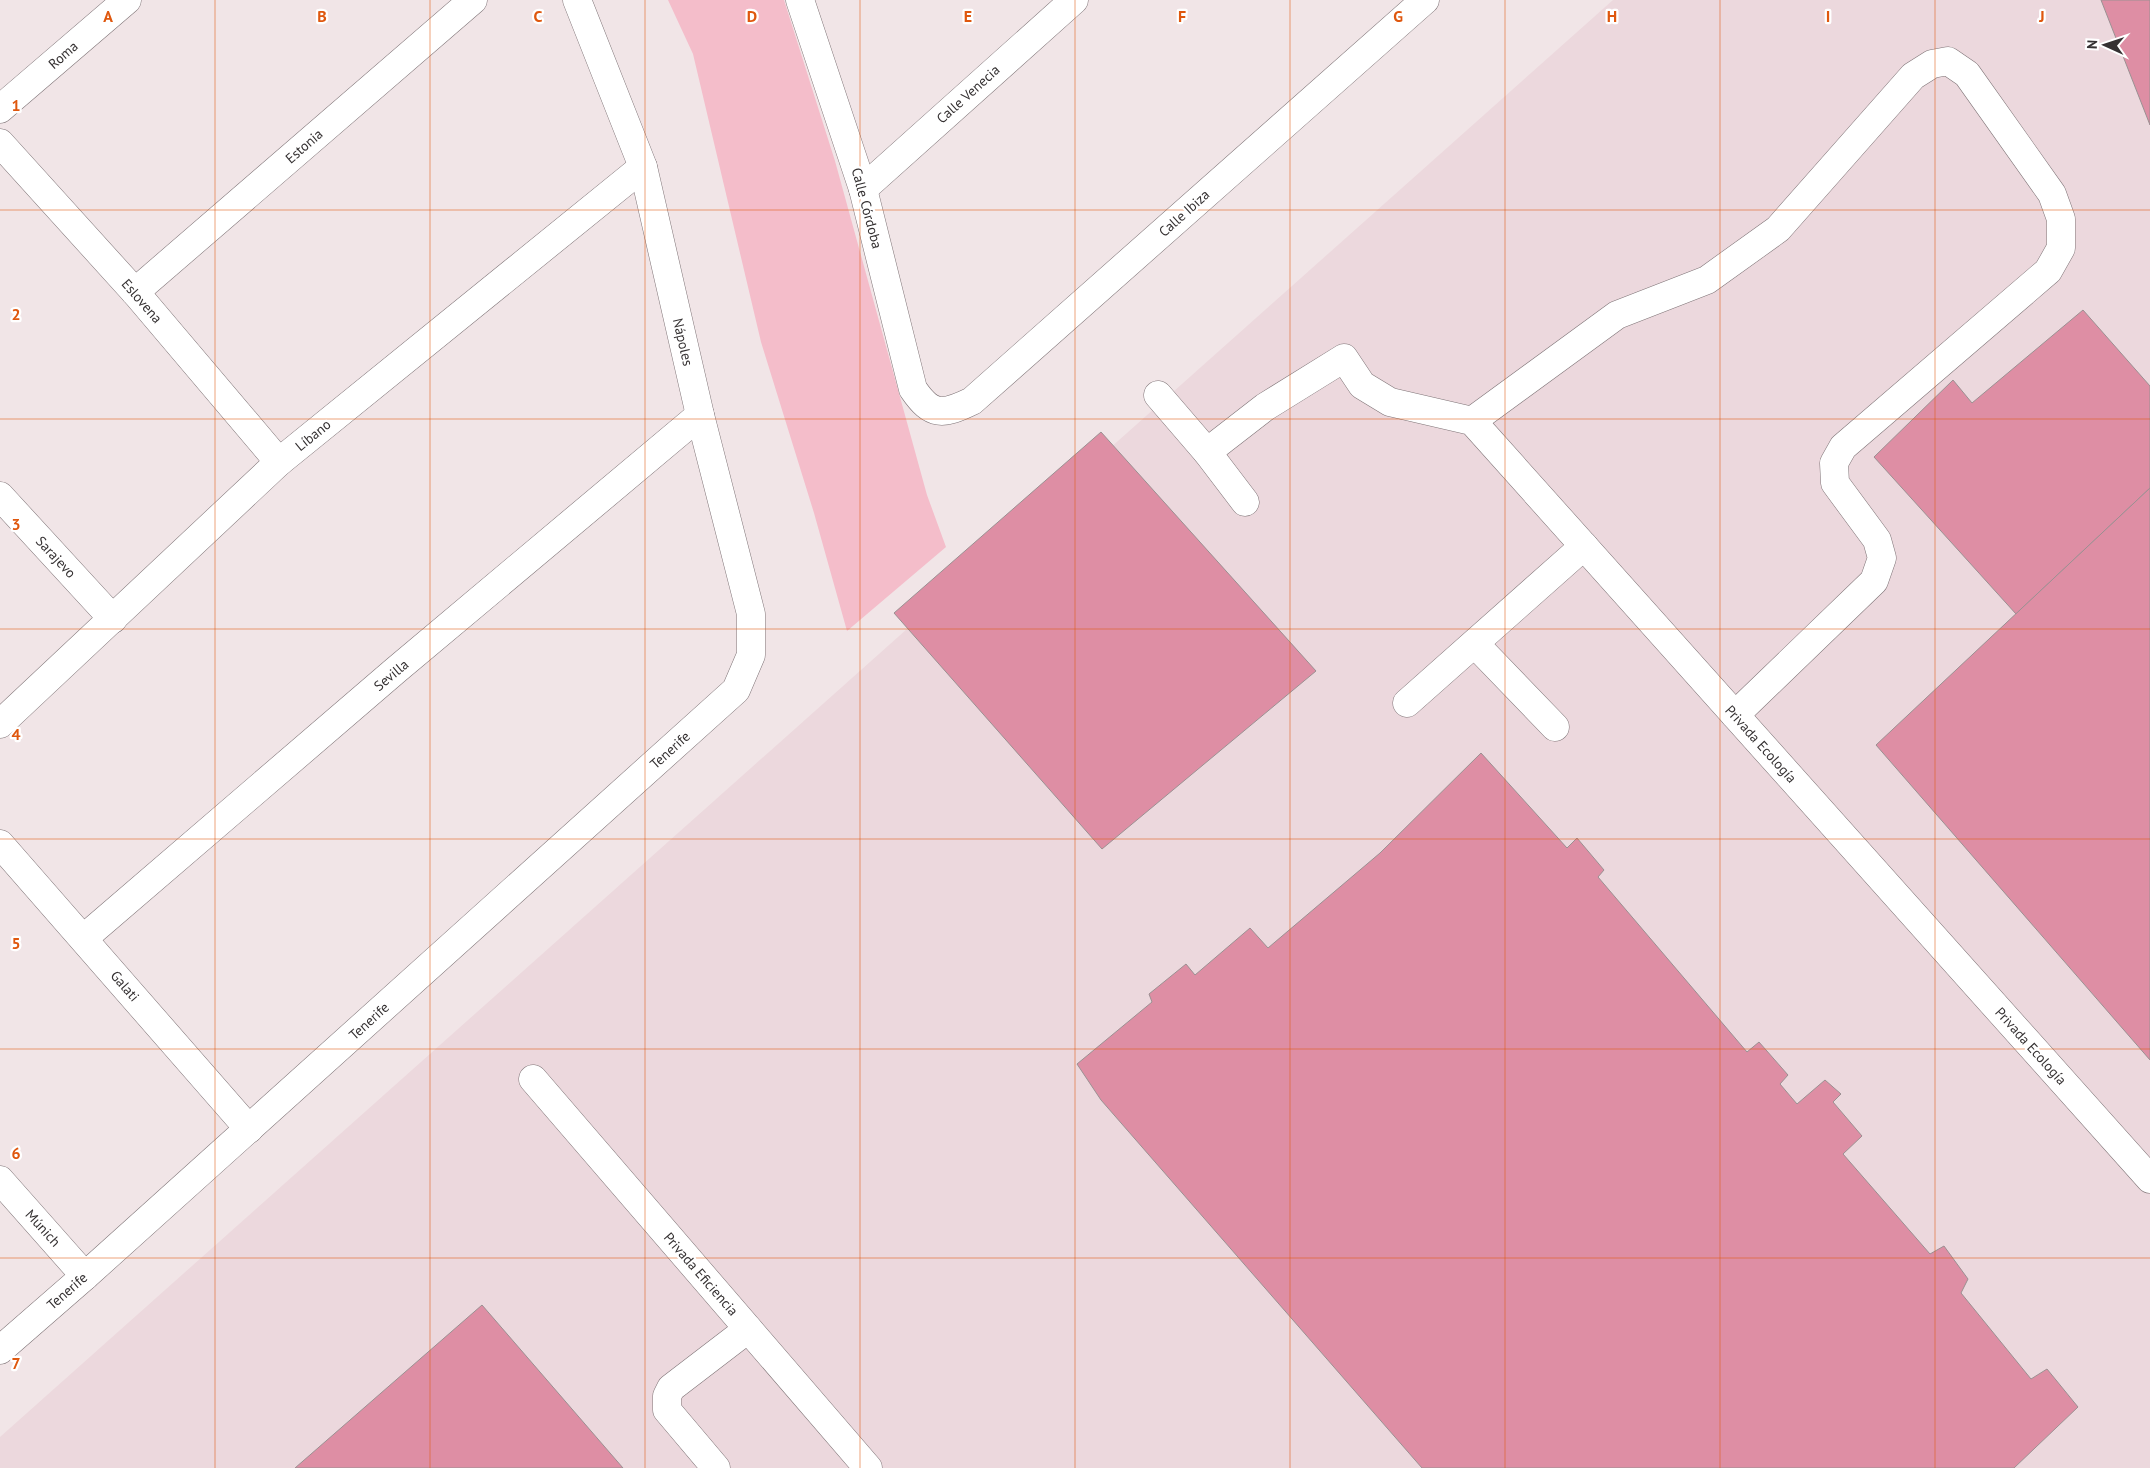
<svg xmlns="http://www.w3.org/2000/svg" width="2150" height="1468" font-family="'PT Sans',sans-serif">
<style>
.built{fill:#ecd8dd}
.green{fill:#f4bdca}
.building{fill:#de8ea4;stroke:#9b9092}
.lines{fill:none;stroke-linecap:round;stroke-linejoin:round}
.minor-casing{stroke:#7f7477;stroke-width:29}
.minor{stroke:#fff;stroke-width:28}
.grid{fill:none;stroke:#df570e;stroke-width:1;stroke-opacity:0.55}
.labels{text-anchor:middle;stroke-width:4.5;stroke-linejoin:round;paint-order:stroke}
.street-label{font-size:14px;fill:#353132;stroke:#fff}
.grid-label{font-size:16px;text-anchor:middle;font-weight:bold;fill:#df570e;stroke:#fff;stroke-width:4.5;stroke-linejoin:round;paint-order:stroke}
</style>
<rect width="100%" height="100%" fill="#f1e5e7"/>
<path class="built" d="M 1613,0 L 2150,0 L 2150,1468 L 0,1468 L 0,1437 Z"/>
<path class="green" d="M 668,0 L 784,0 L 835,161 L 927,495 L 946,547 L 847,631 L 814,513 L 761,342 L 693,54 Z"/>
<g class="building">
<path d="M 2101,0 L 2150,0 L 2150,125 Z"/>
<path d="M 2083,310 L 2150,386 L 2150,488 L 2016,614 L 1874,457 L 1953,380 L 1972,403 Z"/>
<path d="M 1101,432 L 1316,671 L 1102,849 L 894,613 Z"/>
<path d="M 2150,488 L 2150,1060 L 1876,745 Z"/>
<path d="M 1481,753 L 1567,848 L 1577,838 L 1604,870 L 1598,877 L 1747,1052 L 1759,1042 L 1788,1075 L 1780,1084 L 1797,1104 L 1825,1080 L 1841,1094 L 1833,1102 L 1862,1136 L 1843,1154 L 1930,1254 L 1944,1246 L 1968,1279 L 1961,1293 L 2031,1379 L 2047,1369 L 2078,1407 L 2014,1468 L 1422,1468 L 1101,1100 L 1077,1064 L 1152,1002 L 1149,994 L 1186,964 L 1195,975 L 1250,928 L 1268,948 L 1380,853 Z"/>
<path d="M 482,1305 L 623,1468 L 295,1468 Z"/>
</g>
<g class="lines">
<g class="minor-casing">
<g id="minor">
<path d="M 800,0 L 863,189 L 913,389 C 932,417 943,415 972,401 L 1425,0"/>
<path d="M 0,109 L 127,0"/>
<path d="M 0,143 L 135,292 L 279,462"/>
<path d="M 863,189 L 1074,0"/>
<path d="M 135,292 L 473,0"/>
<path d="M 1158,395 L 1207,452 L 1245,502"/>
<path d="M 1472,421 L 1617,315 L 1707,280 L 1778,229 L 1913,76 L 1932,64 L 1948,61 L 1967,74 L 2052,194 L 2061,219 L 2061,248 L 2048,271 L 1843,447 L 1834,463 L 1835,483 L 1877,540 L 1882,558 L 1874,581 L 1735,715"/>
<path d="M 1207,452 L 1265,407 L 1344,358 L 1362,385 L 1390,402 L 1472,421 L 2150,1179"/>
<path d="M 0,496 L 113,619"/>
<path d="M 1475,644 L 1555,727"/>
<path d="M 1407,703 L 1584,546"/>
<path d="M 0,724 L 279,462 L 643,167"/>
<path d="M 0,844 L 249,1129"/>
<path d="M 84,938 L 396,670 L 700,415"/>
<path d="M 533,1079 L 868,1468"/>
<path d="M 0,1180 L 85,1276"/>
<path d="M 0,1350 L 85,1276 L 736,690 L 751,655 L 751,614 L 700,415 L 643,167 L 577,0"/>
<path d="M 716,1468 L 667,1410 L 667,1396 L 671,1388 L 748,1329"/>
</g>
</g>
<use href="#minor" class="minor"/>
</g>
<path class="grid" d="M 215,0 L 215,1468M 430,0 L 430,1468M 645,0 L 645,1468M 860,0 L 860,1468M 1075,0 L 1075,1468M 1290,0 L 1290,1468M 1505,0 L 1505,1468M 1720,0 L 1720,1468M 1935,0 L 1935,1468M 0,210 L 2150,210M 0,419 L 2150,419M 0,629 L 2150,629M 0,839 L 2150,839M 0,1049 L 2150,1049M 0,1258 L 2150,1258"/>
<g class="labels">
<g class="street-label">
<text transform="translate(63 55) rotate(-41)" y="5">Roma</text>
<text transform="translate(968 94) rotate(-42)" y="5">Calle Venecia</text>
<text transform="translate(304 146) rotate(-41)" y="5">Estonia</text>
<text transform="translate(867 208) rotate(75)" y="5">Calle Córdoba</text>
<text transform="translate(1184 213) rotate(-42)" y="5">Calle Ibiza</text>
<text transform="translate(142 301) rotate(49)" y="5">Eslovena</text>
<text transform="translate(683 342) rotate(77)" y="5">Nápoles</text>
<text transform="translate(313 435) rotate(-39)" y="5">Líbano</text>
<text transform="translate(56 557) rotate(47)" y="5">Sarajevo</text>
<text transform="translate(391 675) rotate(-40)" y="5">Sevilla</text>
<text transform="translate(1761 744) rotate(48)" y="5">Privada Ecología</text>
<text transform="translate(670 750) rotate(-42)" y="5">Tenerife</text>
<text transform="translate(125 986) rotate(49)" y="5">Galati</text>
<text transform="translate(369 1021) rotate(-42)" y="5">Tenerife</text>
<text transform="translate(2031 1046) rotate(48)" y="5">Privada Ecología</text>
<text transform="translate(43 1228) rotate(48)" y="5">Múnich</text>
<text transform="translate(701 1274) rotate(49)" y="5">Privada Eficiencia</text>
<text transform="translate(67 1291) rotate(-41)" y="5">Tenerife</text>
</g>
</g>
<g class="grid-label">
<text x="108" y="22">A</text>
<text x="322" y="22">B</text>
<text x="538" y="22">C</text>
<text x="752" y="22">D</text>
<text x="968" y="22">E</text>
<text x="1182" y="22">F</text>
<text x="1398" y="22">G</text>
<text x="1612" y="22">H</text>
<text x="1828" y="22">I</text>
<text x="2042" y="22">J</text>
<text x="16" y="111">1</text>
<text x="16" y="320">2</text>
<text x="16" y="530">3</text>
<text x="16" y="740">4</text>
<text x="16" y="949">5</text>
<text x="16" y="1159">6</text>
<text x="16" y="1369">7</text>
</g>
<g transform="translate(2105 45) rotate(273)" stroke="#ffffff" stroke-width="4" paint-order="stroke">
<path d="M0-4L9 19L0 12L-9 19Z" fill="#353132"/>
<text y="-8" font-size="14" font-weight="bold" text-anchor="middle" fill="#353132">N</text>
</g>
</svg>
